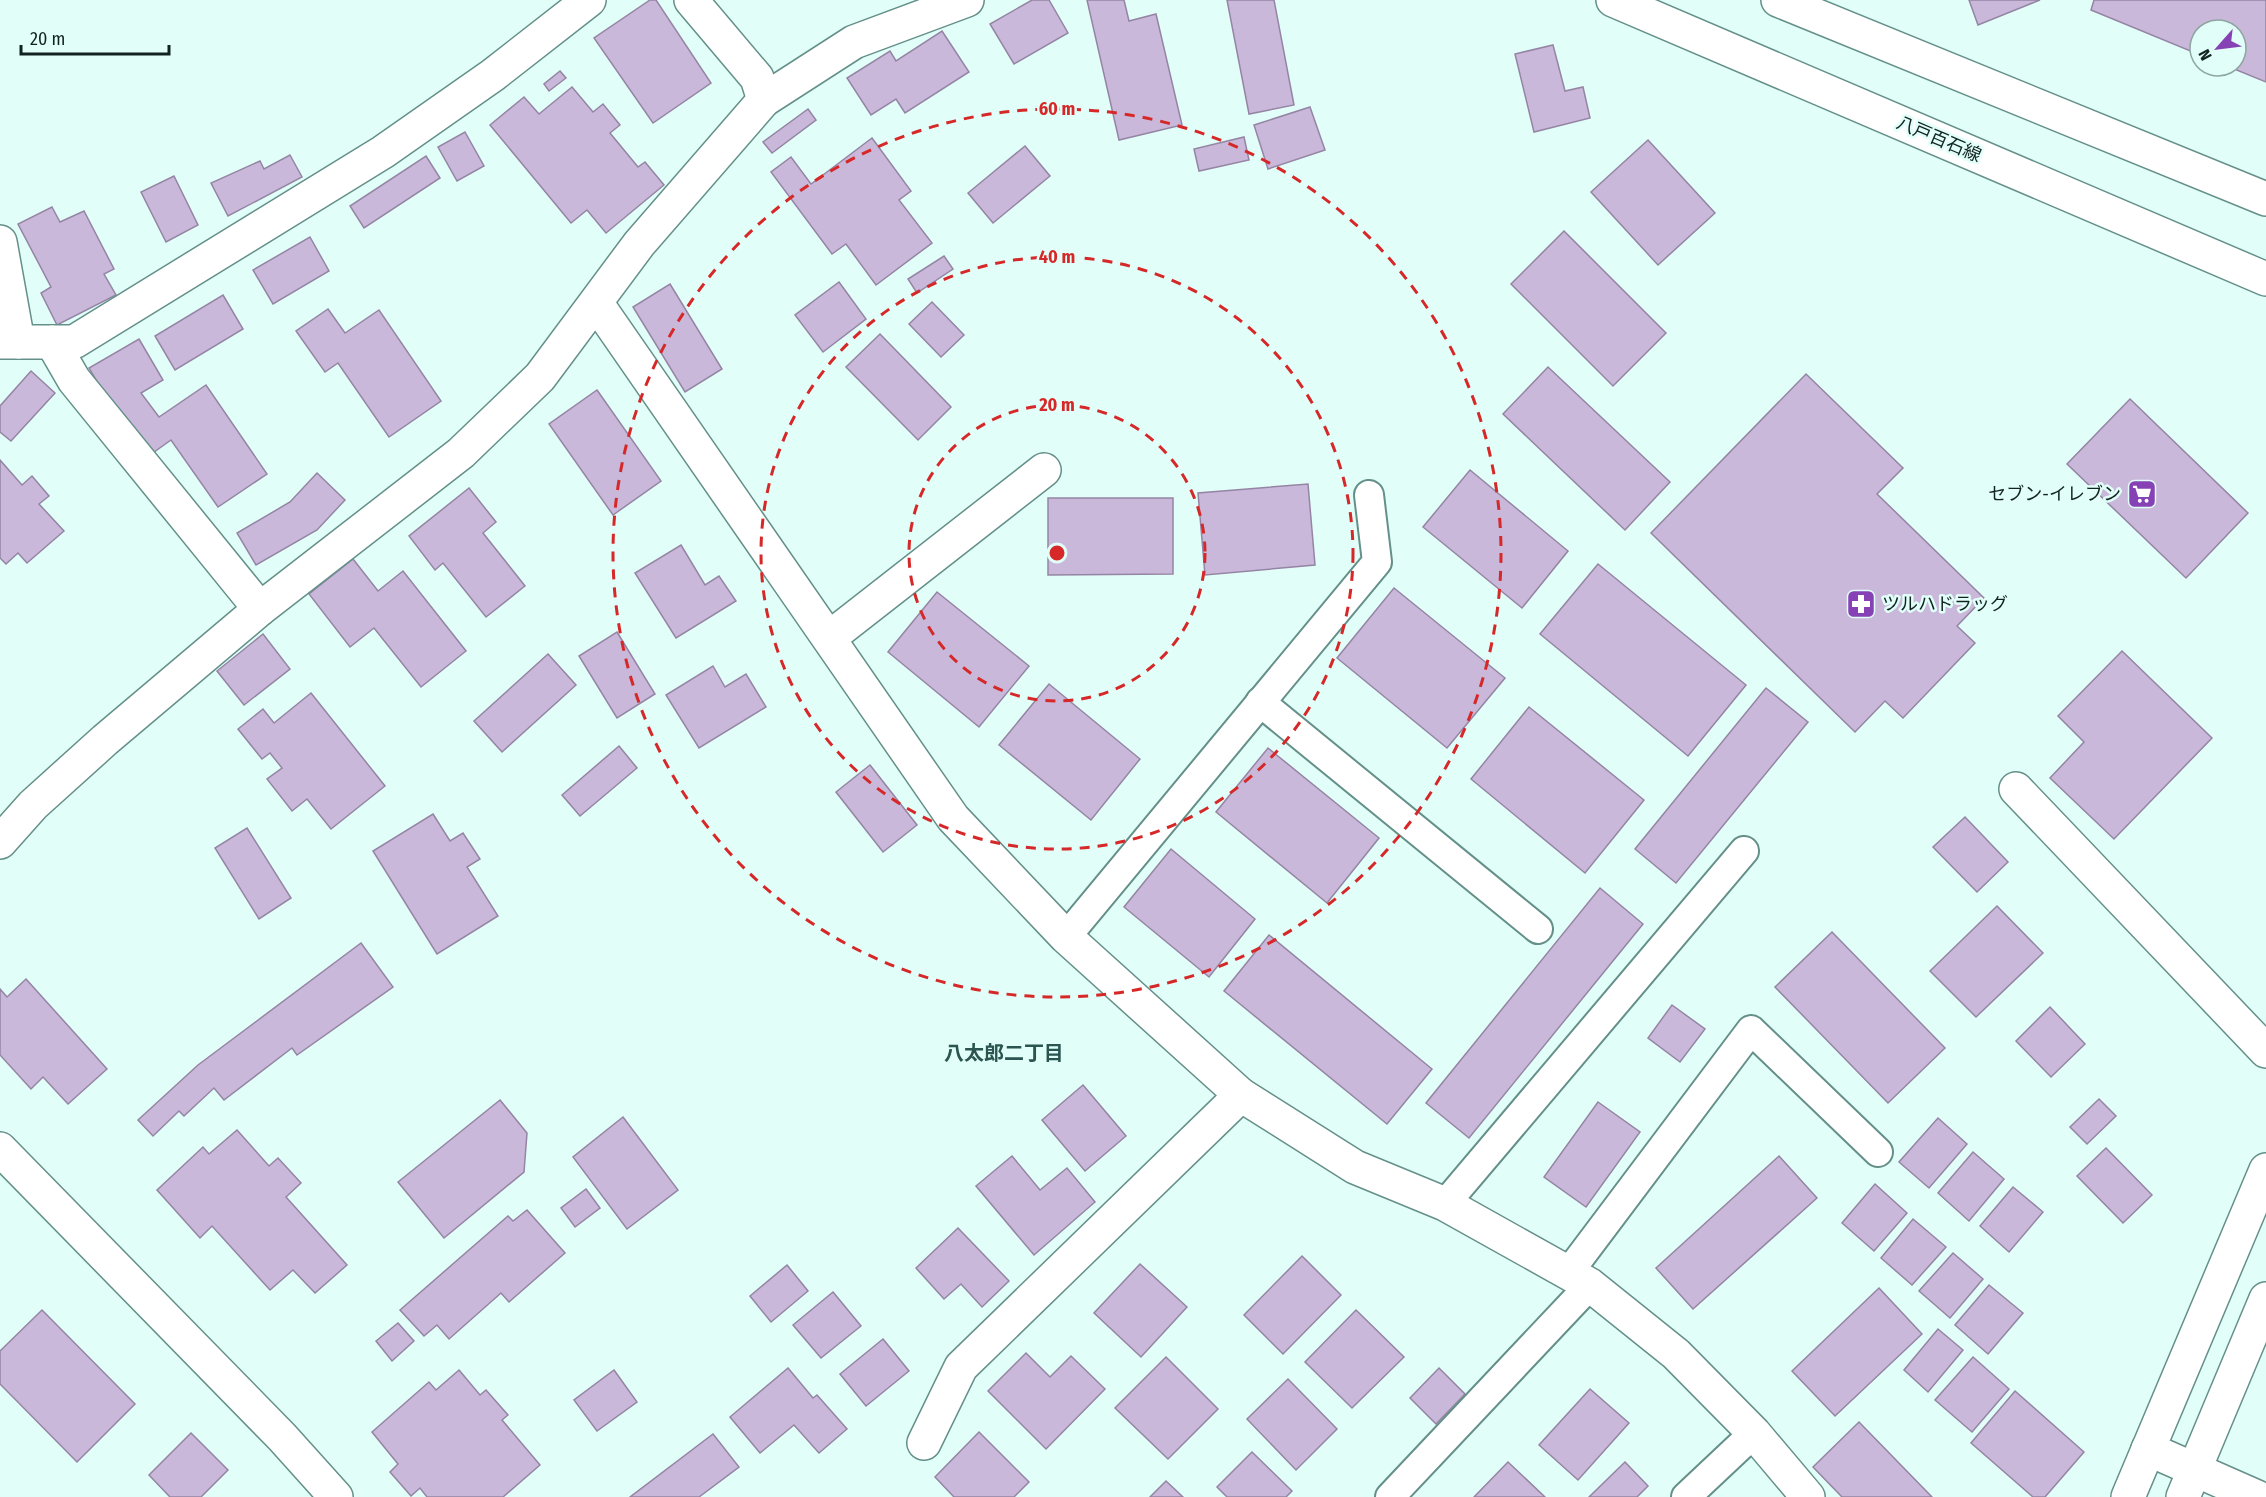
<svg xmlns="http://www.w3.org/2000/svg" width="2266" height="1497" font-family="'Fira Sans Condensed','Noto Sans JP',sans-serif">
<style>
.building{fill:#c9b8d9;stroke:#9585a4;stroke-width:1.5}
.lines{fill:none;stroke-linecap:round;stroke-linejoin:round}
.lane-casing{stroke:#649089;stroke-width:32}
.street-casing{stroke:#649089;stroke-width:36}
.secondary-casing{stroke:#649089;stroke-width:36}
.primary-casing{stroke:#649089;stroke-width:36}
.lane{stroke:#fff;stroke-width:28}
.street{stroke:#fff;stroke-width:33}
.secondary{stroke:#fff;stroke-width:33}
.primary{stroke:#fff;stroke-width:33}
.ring{fill:none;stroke:#d62828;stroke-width:3;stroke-dasharray:10 8}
.labels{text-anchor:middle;stroke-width:5;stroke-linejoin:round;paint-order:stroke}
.street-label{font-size:18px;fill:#102320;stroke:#e2fef9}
.poi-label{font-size:18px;fill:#102320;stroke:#e2fef9;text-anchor:end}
.neighbourhood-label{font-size:20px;font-weight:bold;fill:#2a5550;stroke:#e2fef9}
.centre{fill:#d62828;stroke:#e2fef9;stroke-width:3}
.ring-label{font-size:18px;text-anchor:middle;font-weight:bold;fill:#d62828;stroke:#e2fef9;stroke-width:5;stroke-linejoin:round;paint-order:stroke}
</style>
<rect width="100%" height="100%" fill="#e2fef9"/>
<g class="building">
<path d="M 650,0 L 656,0 L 711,83 L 653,123 L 594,38 Z"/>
<path d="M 1032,0 L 1049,0 L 1068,33 L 1014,64 L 990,24 Z"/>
<path d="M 1087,0 L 1124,0 L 1129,21 L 1156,14 L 1182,125 L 1119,140 Z"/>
<path d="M 1227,0 L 1274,0 L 1294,105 L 1249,114 Z"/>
<path d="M 1969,0 L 2040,0 L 1978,25 Z"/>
<path d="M 2094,0 L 2266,0 L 2266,82 L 2227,66 L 2236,66 L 2236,30 L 2200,30 L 2200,55 L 2091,10 Z"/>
<path d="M 942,31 L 969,72 L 905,113 L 896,99 L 871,115 L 847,78 L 890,51 L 896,61 Z"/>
<path d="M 1553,45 L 1565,91 L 1583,87 L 1590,118 L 1534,132 L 1515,54 Z"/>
<path d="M 560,71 L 566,78 L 549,91 L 544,84 Z"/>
<path d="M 572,87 L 593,112 L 603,104 L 620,125 L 610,133 L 638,167 L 645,162 L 664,185 L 606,233 L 587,210 L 571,223 L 490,125 L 524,97 L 539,114 Z"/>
<path d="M 1310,107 L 1325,150 L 1268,169 L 1254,125 Z"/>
<path d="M 808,109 L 816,120 L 772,153 L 763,142 Z"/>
<path d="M 465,132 L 484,166 L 457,181 L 438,147 Z"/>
<path d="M 1244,137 L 1249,160 L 1199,171 L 1194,149 Z"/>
<path d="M 872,138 L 911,191 L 899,200 L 932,243 L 876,285 L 846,244 L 832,254 L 771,172 L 791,157 L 811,184 Z"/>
<path d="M 1648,140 L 1715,213 L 1658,265 L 1591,192 Z"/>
<path d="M 1025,146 L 1050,176 L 993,223 L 968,193 Z"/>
<path d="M 290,155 L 302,177 L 228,216 L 211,183 L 260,161 L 264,169 Z"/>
<path d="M 426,156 L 440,178 L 364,228 L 350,206 Z"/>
<path d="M 174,176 L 198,225 L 166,242 L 141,192 Z"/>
<path d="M 52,207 L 60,222 L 84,211 L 114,269 L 104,274 L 116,295 L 57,325 L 41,293 L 51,287 L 18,224 Z"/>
<path d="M 1564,231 L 1666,333 L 1613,386 L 1511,284 Z"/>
<path d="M 310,237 L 329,271 L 273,304 L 253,270 Z"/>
<path d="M 944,256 L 953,269 L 917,293 L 908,279 Z"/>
<path d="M 839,282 L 866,319 L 823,352 L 795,315 Z"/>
<path d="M 670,284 L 722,369 L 685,392 L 633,307 Z"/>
<path d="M 223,295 L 243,329 L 175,370 L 155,336 Z"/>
<path d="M 932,302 L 964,335 L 941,357 L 909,324 Z"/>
<path d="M 328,309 L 345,333 L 379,310 L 441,401 L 389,437 L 338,363 L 325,372 L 296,331 Z"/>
<path d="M 880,334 L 951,407 L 918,440 L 846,367 Z"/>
<path d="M 139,339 L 163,380 L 141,393 L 159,417 L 206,385 L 267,474 L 218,507 L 171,440 L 150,455 L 117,407 L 113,409 L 89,368 Z"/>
<path d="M 1548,367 L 1670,482 L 1625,530 L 1503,414 Z"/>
<path d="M 31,371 L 55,393 L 11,441 L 0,432 L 0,406 Z"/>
<path d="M 1806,374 L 1903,468 L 1877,494 L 1984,598 L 1957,626 L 1975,643 L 1903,718 L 1885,701 L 1855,732 L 1651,533 Z"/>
<path d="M 597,390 L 661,481 L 613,515 L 549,424 Z"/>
<path d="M 2130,399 L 2248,513 L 2186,578 L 2067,464 Z"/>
<path d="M 0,460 L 22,485 L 32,476 L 49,496 L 39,504 L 64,531 L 27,563 L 18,553 L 6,564 L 0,558 Z"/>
<path d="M 1470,470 L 1568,551 L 1522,608 L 1423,527 Z"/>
<path d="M 317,473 L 345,500 L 317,530 L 256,565 L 237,533 L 290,502 Z"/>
<path d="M 1308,484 L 1315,565 L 1205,575 L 1198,493 Z"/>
<path d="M 469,488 L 496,522 L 483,533 L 525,586 L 486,617 L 443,563 L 435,570 L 409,536 Z"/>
<path d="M 1048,498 L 1173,498 L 1173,574 L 1048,575 Z"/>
<path d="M 681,545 L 705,585 L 719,576 L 736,601 L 676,638 L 635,573 Z"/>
<path d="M 353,559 L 378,591 L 403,571 L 466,651 L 421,687 L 374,628 L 350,647 L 309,594 Z"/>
<path d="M 1598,564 L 1746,685 L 1688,756 L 1540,634 Z"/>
<path d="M 1394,588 L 1505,678 L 1447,748 L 1337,658 Z"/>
<path d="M 937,592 L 1029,666 L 979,727 L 888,652 Z"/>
<path d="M 617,632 L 655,694 L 617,718 L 579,656 Z"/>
<path d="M 263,634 L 290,669 L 244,705 L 217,671 Z"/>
<path d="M 2122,651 L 2212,738 L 2114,839 L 2050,778 L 2084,742 L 2058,716 Z"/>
<path d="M 548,654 L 576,685 L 502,752 L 474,721 Z"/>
<path d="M 713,666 L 725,687 L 746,674 L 766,707 L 699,748 L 666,695 Z"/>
<path d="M 1049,684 L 1140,759 L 1091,820 L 999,745 Z"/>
<path d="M 1766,688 L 1808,722 L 1676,883 L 1635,849 Z"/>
<path d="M 311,693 L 385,786 L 331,829 L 307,799 L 292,811 L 267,779 L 282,768 L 270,753 L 262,759 L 238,729 L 263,709 L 274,723 Z"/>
<path d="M 1529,707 L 1644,800 L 1585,873 L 1471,779 Z"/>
<path d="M 619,746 L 637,768 L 580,816 L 562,795 Z"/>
<path d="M 1268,748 L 1379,838 L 1327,903 L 1216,812 Z"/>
<path d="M 870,765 L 917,825 L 883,852 L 836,792 Z"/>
<path d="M 433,814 L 450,841 L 463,833 L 480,859 L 467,867 L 498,916 L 437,954 L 373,851 Z"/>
<path d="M 1965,817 L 2008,862 L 1977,892 L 1933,847 Z"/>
<path d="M 247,828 L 291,898 L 259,919 L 215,848 Z"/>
<path d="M 1171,849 L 1255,919 L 1209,977 L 1124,907 Z"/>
<path d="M 1600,888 L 1643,924 L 1469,1138 L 1426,1103 Z"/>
<path d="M 1997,906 L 2043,953 L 1976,1017 L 1930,971 Z"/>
<path d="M 1832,932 L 1945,1048 L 1888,1103 L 1775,987 Z"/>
<path d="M 1269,935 L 1432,1069 L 1387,1124 L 1224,991 Z"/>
<path d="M 361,943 L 393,987 L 297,1055 L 292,1048 L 224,1100 L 214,1088 L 184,1116 L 179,1111 L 153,1136 L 138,1120 L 198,1065 Z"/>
<path d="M 26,979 L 107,1069 L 68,1104 L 43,1077 L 31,1089 L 0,1055 L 0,989 L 7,997 Z"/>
<path d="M 1672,1005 L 1705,1029 L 1680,1062 L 1648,1038 Z"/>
<path d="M 2050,1007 L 2085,1044 L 2051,1077 L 2016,1041 Z"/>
<path d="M 1083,1085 L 1126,1136 L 1085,1171 L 1042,1120 Z"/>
<path d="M 2099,1099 L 2116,1116 L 2087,1144 L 2070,1127 Z"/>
<path d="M 500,1100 L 527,1133 L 524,1172 L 444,1238 L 398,1182 Z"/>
<path d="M 1598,1102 L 1640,1132 L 1586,1207 L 1544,1177 Z"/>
<path d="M 623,1117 L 678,1190 L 627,1229 L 573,1157 Z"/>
<path d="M 1938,1118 L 1967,1144 L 1929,1188 L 1899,1162 Z"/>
<path d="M 237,1130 L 269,1166 L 278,1158 L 301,1183 L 286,1197 L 347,1265 L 315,1293 L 293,1270 L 270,1290 L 212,1226 L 200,1238 L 157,1190 L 203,1147 L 209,1154 Z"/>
<path d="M 2106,1148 L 2152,1195 L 2123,1223 L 2077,1176 Z"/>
<path d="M 1973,1152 L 2004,1179 L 1969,1221 L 1938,1193 Z"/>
<path d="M 1012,1156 L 1040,1190 L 1067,1168 L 1095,1202 L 1034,1255 L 976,1186 Z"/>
<path d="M 1779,1156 L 1817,1198 L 1693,1309 L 1656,1268 Z"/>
<path d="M 1875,1184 L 1907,1213 L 1874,1251 L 1842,1223 Z"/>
<path d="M 2013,1187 L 2043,1212 L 2009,1252 L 1980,1226 Z"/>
<path d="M 586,1189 L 600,1208 L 575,1227 L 561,1208 Z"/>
<path d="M 527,1210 L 565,1253 L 509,1302 L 501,1293 L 449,1339 L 437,1325 L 424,1336 L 400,1310 L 508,1216 L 513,1221 Z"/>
<path d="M 1913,1219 L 1946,1247 L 1912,1285 L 1881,1258 Z"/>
<path d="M 958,1228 L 1009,1281 L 982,1307 L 961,1284 L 944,1299 L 916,1268 Z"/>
<path d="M 1953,1253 L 1983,1279 L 1950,1318 L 1919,1291 Z"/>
<path d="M 1302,1256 L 1341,1295 L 1283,1354 L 1244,1315 Z"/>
<path d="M 1140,1264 L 1187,1307 L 1141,1357 L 1094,1313 Z"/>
<path d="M 787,1265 L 808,1291 L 771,1322 L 750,1296 Z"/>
<path d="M 1989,1285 L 2023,1313 L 1988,1354 L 1955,1325 Z"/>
<path d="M 1879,1288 L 1922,1334 L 1835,1416 L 1792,1371 Z"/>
<path d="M 833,1292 L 861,1326 L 821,1358 L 793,1325 Z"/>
<path d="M 42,1310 L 135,1404 L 77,1462 L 0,1384 L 0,1351 Z"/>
<path d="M 1356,1310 L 1404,1357 L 1352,1408 L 1305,1362 Z"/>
<path d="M 398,1323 L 414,1341 L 392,1361 L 376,1341 Z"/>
<path d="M 1938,1329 L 1963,1350 L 1928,1392 L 1904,1370 Z"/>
<path d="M 883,1339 L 909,1371 L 866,1406 L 840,1374 Z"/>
<path d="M 1026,1353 L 1050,1377 L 1071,1356 L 1105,1389 L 1046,1449 L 988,1391 Z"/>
<path d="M 1166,1357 L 1218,1409 L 1168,1459 L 1115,1408 Z"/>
<path d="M 1973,1357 L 2009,1389 L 1972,1432 L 1935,1400 Z"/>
<path d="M 788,1368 L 813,1398 L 817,1395 L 847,1429 L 819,1453 L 794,1425 L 760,1453 L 730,1417 Z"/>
<path d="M 1439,1368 L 1465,1394 L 1436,1424 L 1410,1398 Z"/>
<path d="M 459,1370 L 480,1395 L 486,1390 L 508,1415 L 502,1420 L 540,1465 L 503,1497 L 427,1497 L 420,1488 L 411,1496 L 390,1472 L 398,1464 L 372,1432 L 429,1382 L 436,1390 Z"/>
<path d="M 614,1370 L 637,1402 L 597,1431 L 574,1400 Z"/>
<path d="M 1288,1379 L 1337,1429 L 1296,1470 L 1247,1419 Z"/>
<path d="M 1590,1389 L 1629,1423 L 1578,1480 L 1539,1445 Z"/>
<path d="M 2015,1391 L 2084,1452 L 2045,1497 L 2033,1497 L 1971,1443 Z"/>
<path d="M 1859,1422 L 1932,1497 L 1842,1497 L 1813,1467 Z"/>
<path d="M 979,1432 L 1029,1482 L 1014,1497 L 954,1497 L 935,1477 Z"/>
<path d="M 191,1433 L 228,1470 L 201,1497 L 170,1497 L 149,1475 Z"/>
<path d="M 713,1434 L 739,1467 L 699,1497 L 630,1497 Z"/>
<path d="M 1252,1452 L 1292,1491 L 1286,1497 L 1227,1497 L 1217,1487 Z"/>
<path d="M 1508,1462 L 1545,1497 L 1474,1497 Z"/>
<path d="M 1625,1462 L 1648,1486 L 1637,1497 L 1589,1497 Z"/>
<path d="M 1166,1481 L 1183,1497 L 1150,1497 Z"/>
</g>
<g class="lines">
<g class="lane-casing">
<g id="lane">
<path d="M 1260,702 L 1538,929"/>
<path d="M 1066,937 L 1377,562 L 1369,495"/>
<path d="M 1445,1204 L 1744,851"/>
<path d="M 1569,1272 L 1751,1030 L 1878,1152"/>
<path d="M 1390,1497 L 1590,1285"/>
<path d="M 1686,1497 L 1754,1433"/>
</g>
</g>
<g class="street-casing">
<g id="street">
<path d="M 764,100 L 854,42 L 967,0"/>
<path d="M 0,242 L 18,342"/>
<path d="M 597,304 L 953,818 L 1066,937 L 1241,1095 L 1355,1167 L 1445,1204 L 1590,1285 L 1676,1354 L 1754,1433 L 1808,1497"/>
<path d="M 0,342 L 74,342 L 383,152 L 493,75 L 589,0"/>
<path d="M 52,342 L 74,380 L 260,609"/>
<path d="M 829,638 L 1044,470"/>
<path d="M 2016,789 L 2266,1051"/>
<path d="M 0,842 L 33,805 L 105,740 L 260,609 L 461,453 L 540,377 L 639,244 L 764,100 L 757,78 L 691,0"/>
<path d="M 924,1443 L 961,1367 L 1241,1095"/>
<path d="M 2148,1449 L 2257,1497"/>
</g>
</g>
<g class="secondary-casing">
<g id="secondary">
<path d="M 0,1149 L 282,1437 L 336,1497"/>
<path d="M 2128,1497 L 2266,1170"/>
<path d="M 2183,1497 L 2266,1299"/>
</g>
</g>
<g class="primary-casing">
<g id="primary">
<path d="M 1613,0 L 2266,279"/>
<path d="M 1778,0 L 2266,199"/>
</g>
</g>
<use href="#lane" class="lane"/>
<use href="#street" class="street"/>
<use href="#secondary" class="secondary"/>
<use href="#primary" class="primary"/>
</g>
<g class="ring">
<circle cx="1057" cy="553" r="148"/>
<circle cx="1057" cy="553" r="296"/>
<circle cx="1057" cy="553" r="444"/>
</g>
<defs>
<g id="supermarket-square" transform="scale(1.5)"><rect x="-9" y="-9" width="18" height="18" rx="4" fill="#8642b5" stroke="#e2fef9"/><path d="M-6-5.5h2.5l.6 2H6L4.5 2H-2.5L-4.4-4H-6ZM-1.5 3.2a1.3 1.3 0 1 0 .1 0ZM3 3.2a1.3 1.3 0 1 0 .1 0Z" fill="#fff"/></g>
<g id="pharmacy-square" transform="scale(1.5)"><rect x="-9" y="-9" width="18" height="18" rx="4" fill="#8642b5" stroke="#e2fef9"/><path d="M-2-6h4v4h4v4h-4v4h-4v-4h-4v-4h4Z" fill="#fff"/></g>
</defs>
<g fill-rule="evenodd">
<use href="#supermarket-square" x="2142" y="494"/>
<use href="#pharmacy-square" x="1861" y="604"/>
</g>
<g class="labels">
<g class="street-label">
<text transform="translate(1939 139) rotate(23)" y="6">八戸百石線</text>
</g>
<g class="poi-label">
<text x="2121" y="500">セブン-イレブン</text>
<text x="1882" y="610" text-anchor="start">ツルハドラッグ</text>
</g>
<g class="neighbourhood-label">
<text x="1004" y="1060">八太郎二丁目</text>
</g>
</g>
<circle cx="1057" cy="553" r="9" class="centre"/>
<g class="ring-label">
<text x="1057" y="115">60 m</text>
<text x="1057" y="263">40 m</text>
<text x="1057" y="411">20 m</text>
</g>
<g transform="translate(2218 48) rotate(242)"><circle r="28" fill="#e2fef9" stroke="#8ea6a2" stroke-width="1.5"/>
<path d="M0-4.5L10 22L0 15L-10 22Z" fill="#8642b5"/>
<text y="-9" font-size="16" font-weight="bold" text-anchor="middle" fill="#102320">N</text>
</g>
<path d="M21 45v9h148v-9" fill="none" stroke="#102320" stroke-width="3"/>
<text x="30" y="45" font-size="18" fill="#102320" stroke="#e2fef9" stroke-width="4.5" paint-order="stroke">20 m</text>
</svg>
